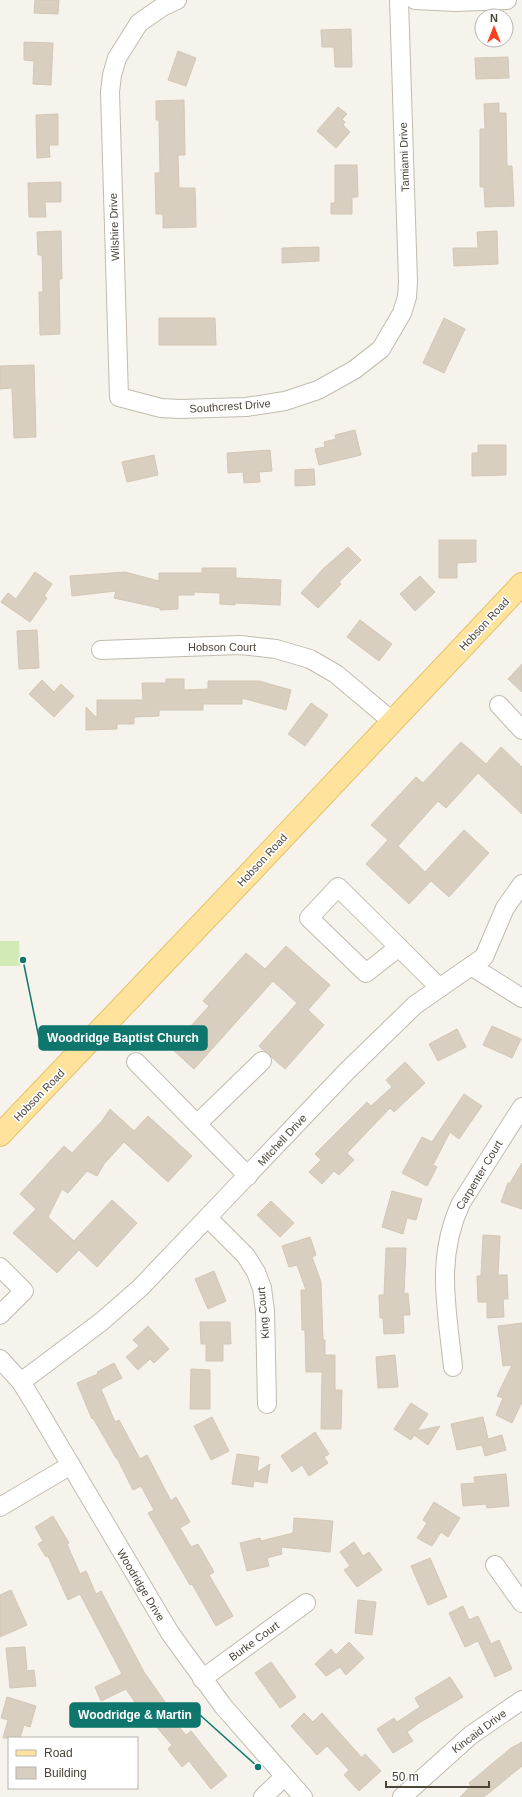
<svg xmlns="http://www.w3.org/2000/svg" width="522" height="1797" font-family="Arial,sans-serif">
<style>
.green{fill:#d2eab5}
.building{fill:#d8cfc1;stroke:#d3c7b4}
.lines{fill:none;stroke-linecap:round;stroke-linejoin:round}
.minor-casing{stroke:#c2bbae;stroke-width:20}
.major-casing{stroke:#e6c16a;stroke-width:24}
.minor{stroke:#fff;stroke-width:18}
.major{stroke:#ffe39c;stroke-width:22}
.labels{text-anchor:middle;stroke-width:3.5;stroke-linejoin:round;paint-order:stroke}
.street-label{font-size:11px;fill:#4b4439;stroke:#fff}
.leader{fill:none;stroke:#0f766e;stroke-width:1.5}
.callout-dot{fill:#0f766e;stroke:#fff;stroke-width:1.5}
.callout{fill:#0f766e;stroke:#0f766e;stroke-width:1.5}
.callout-label{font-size:12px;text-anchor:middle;font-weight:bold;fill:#fff}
</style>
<rect width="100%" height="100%" fill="#f6f3ec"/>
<path class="green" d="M 0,941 L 19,941 L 20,966 L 0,966 Z"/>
<g class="building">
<path d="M 35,0 L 59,0 L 58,14 L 34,13 Z"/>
<path d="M 351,29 L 352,67 L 335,67 L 334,47 L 322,47 L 321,30 Z"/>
<path d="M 24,42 L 53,43 L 51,85 L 33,84 L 34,61 L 24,60 Z"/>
<path d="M 178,51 L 196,58 L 186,86 L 168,80 Z"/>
<path d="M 508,57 L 509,78 L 476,79 L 475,58 Z"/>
<path d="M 184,100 L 185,155 L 178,155 L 179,188 L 195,188 L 196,227 L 163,228 L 163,214 L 156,214 L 155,173 L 160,173 L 159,120 L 156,120 L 156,101 Z"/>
<path d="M 499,103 L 499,113 L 506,113 L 507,166 L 512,166 L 514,206 L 485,207 L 484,187 L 480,187 L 480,129 L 485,129 L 484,104 Z"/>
<path d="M 338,107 L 347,114 L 342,119 L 345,122 L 343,125 L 350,132 L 336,148 L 317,131 Z"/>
<path d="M 58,114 L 58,145 L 49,145 L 50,157 L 37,158 L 36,115 Z"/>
<path d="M 335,165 L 357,165 L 358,197 L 352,197 L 352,214 L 331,214 L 331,203 L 335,203 Z"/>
<path d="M 61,182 L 61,202 L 45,202 L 46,217 L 29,217 L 28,183 Z"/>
<path d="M 61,231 L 62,279 L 59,279 L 60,334 L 40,335 L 39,292 L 43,292 L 42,255 L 38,255 L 37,232 Z"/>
<path d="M 497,231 L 498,264 L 454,266 L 453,248 L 478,248 L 477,232 Z"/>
<path d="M 319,247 L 319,261 L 282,263 L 282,248 Z"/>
<path d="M 159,318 L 215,318 L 216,345 L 159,345 Z"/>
<path d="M 444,318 L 465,329 L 444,373 L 423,363 Z"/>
<path d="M 34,365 L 36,437 L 14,438 L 12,388 L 0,389 L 0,366 Z"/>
<path d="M 355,430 L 361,455 L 319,465 L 315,449 L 325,447 L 324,442 L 336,439 L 335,435 Z"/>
<path d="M 478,445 L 506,445 L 506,475 L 472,476 L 472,453 L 478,453 Z"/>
<path d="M 270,450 L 272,471 L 259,472 L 260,482 L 244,483 L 243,472 L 228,473 L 227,453 Z"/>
<path d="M 154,455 L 158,475 L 127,482 L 122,462 Z"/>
<path d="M 314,469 L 315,485 L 295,486 L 295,470 Z"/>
<path d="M 439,540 L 476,540 L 476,562 L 457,563 L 457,578 L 439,578 Z"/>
<path d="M 348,547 L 361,560 L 339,582 L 341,584 L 318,608 L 301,593 L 324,568 Z"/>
<path d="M 202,568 L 236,568 L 236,578 L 281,580 L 280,605 L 235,603 L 235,605 L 220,604 L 220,593 L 194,592 L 194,595 L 178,595 L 178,609 L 160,610 L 160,608 L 114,598 L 116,591 L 72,596 L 70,576 L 125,572 L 159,581 L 159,573 L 202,573 Z"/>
<path d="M 35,572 L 52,584 L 44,596 L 47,598 L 30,622 L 1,602 L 8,593 L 16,599 Z"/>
<path d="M 420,576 L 435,592 L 415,611 L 400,594 Z"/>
<path d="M 360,620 L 392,644 L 379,661 L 347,637 Z"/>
<path d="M 37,630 L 39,668 L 19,669 L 17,631 Z"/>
<path d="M 522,664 L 522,692 L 508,679 Z"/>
<path d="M 166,679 L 184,679 L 184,690 L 208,689 L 208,681 L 259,681 L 291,690 L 286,710 L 242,698 L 242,704 L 203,704 L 203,710 L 159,710 L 159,716 L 134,717 L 134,724 L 117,724 L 117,729 L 86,730 L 86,707 L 97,718 L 97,700 L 143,700 L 142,683 L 166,683 Z"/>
<path d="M 42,680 L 54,692 L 61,684 L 74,696 L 54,717 L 29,694 Z"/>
<path d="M 311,703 L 328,715 L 305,746 L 288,734 Z"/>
<path d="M 461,742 L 486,764 L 501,747 L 522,767 L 522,814 L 478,773 L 446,808 L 438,801 L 398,846 L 425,872 L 464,830 L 489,853 L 449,897 L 431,881 L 409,904 L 366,864 L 388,840 L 371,825 L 416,777 L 423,783 Z"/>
<path d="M 286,946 L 330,985 L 308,1010 L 324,1025 L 285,1069 L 259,1046 L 297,1003 L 273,981 L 194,1069 L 171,1048 L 209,1006 L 203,1001 L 246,953 L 265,969 Z"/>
<path d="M 492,1026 L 521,1039 L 512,1058 L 483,1045 Z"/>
<path d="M 457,1029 L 466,1047 L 438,1061 L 429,1044 Z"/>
<path d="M 405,1062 L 425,1083 L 394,1112 L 390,1108 L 347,1153 L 354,1160 L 339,1175 L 334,1171 L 322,1184 L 309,1172 L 321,1160 L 315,1154 L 367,1102 L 371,1106 L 392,1087 L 386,1080 Z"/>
<path d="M 464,1094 L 482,1106 L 459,1139 L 450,1132 L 433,1165 L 437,1167 L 427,1186 L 402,1173 L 422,1137 L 432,1142 Z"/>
<path d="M 110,1109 L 134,1131 L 148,1116 L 192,1156 L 168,1182 L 124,1142 L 104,1164 L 97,1176 L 87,1171 L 68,1193 L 62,1189 L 48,1217 L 74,1241 L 112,1200 L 137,1223 L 97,1267 L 79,1250 L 57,1273 L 13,1233 L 36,1209 L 20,1194 L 64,1146 L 72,1153 L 102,1121 Z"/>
<path d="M 522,1163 L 522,1209 L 501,1202 L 508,1183 L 510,1183 Z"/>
<path d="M 392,1191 L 422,1199 L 416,1220 L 407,1218 L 403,1234 L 382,1227 Z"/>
<path d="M 271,1201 L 294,1223 L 280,1237 L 257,1215 Z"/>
<path d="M 483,1235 L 500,1236 L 498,1275 L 507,1275 L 508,1299 L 503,1299 L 504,1317 L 487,1318 L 487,1302 L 478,1302 L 477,1276 L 481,1276 Z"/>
<path d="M 310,1237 L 316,1255 L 312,1257 L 321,1282 L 323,1340 L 325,1340 L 325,1355 L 335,1355 L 335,1390 L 342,1390 L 341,1429 L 321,1429 L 322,1372 L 306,1372 L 305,1330 L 302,1330 L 301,1290 L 306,1290 L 297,1265 L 289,1267 L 282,1246 Z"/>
<path d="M 386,1248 L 406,1248 L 404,1294 L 408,1293 L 410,1315 L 403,1315 L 404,1333 L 384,1334 L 383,1318 L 380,1318 L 379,1295 L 384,1295 Z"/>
<path d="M 214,1271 L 226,1301 L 208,1309 L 195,1279 Z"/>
<path d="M 200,1322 L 230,1322 L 231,1344 L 223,1344 L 223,1361 L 206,1361 L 206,1344 L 201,1344 Z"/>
<path d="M 522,1323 L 522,1402 L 512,1423 L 496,1415 L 503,1398 L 497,1396 L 512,1365 L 503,1366 L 498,1326 Z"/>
<path d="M 148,1326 L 169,1349 L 154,1363 L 150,1359 L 138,1370 L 126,1357 L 139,1346 L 133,1340 Z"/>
<path d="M 395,1355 L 398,1387 L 378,1388 L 376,1357 Z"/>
<path d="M 114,1363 L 122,1378 L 101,1389 L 115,1422 L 119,1420 L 140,1459 L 147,1455 L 171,1501 L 176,1497 L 190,1522 L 180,1528 L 191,1547 L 198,1544 L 214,1572 L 209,1575 L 233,1616 L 216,1626 L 192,1584 L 190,1585 L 148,1513 L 154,1510 L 141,1486 L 133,1490 L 117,1458 L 116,1458 L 93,1418 L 92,1419 L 77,1383 L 98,1374 L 97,1372 Z"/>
<path d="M 191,1369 L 210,1370 L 210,1409 L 190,1409 Z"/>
<path d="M 411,1403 L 428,1414 L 417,1431 L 440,1426 L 428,1445 L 414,1435 L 411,1440 L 394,1429 Z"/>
<path d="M 212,1417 L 229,1451 L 211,1460 L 194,1426 Z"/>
<path d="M 483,1417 L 488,1439 L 502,1435 L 506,1450 L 485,1456 L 482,1445 L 457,1450 L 451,1424 Z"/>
<path d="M 315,1432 L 329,1454 L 324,1457 L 328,1463 L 309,1476 L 302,1465 L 292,1472 L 281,1456 Z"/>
<path d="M 237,1454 L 259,1457 L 257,1472 L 270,1464 L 267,1483 L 254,1481 L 253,1487 L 232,1484 Z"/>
<path d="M 506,1474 L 509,1506 L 487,1508 L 486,1504 L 463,1506 L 461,1484 L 475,1483 L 474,1477 Z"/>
<path d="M 434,1502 L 460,1518 L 448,1537 L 441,1532 L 432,1546 L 417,1538 L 427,1523 L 423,1520 Z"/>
<path d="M 53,1516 L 69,1543 L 67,1544 L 80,1574 L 86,1571 L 96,1594 L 101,1591 L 144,1672 L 172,1712 L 168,1714 L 186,1735 L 191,1731 L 227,1776 L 211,1789 L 189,1761 L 182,1767 L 168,1749 L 172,1745 L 154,1724 L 151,1726 L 126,1689 L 101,1701 L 95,1687 L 122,1674 L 80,1594 L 68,1600 L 48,1556 L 46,1557 L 38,1544 L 43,1541 L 35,1527 Z"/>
<path d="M 294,1518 L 333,1521 L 330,1552 L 281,1547 L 282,1554 L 267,1558 L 269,1566 L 247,1571 L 240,1543 L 260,1538 L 261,1541 L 293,1533 Z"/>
<path d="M 354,1542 L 363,1556 L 369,1552 L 382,1570 L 357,1587 L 344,1570 L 350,1566 L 340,1552 Z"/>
<path d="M 430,1558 L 447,1597 L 428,1605 L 411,1566 Z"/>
<path d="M 11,1590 L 27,1625 L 0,1637 L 0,1595 Z"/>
<path d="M 358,1600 L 376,1602 L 372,1635 L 355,1633 Z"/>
<path d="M 463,1606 L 469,1620 L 478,1616 L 491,1644 L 499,1640 L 512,1669 L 495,1677 L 478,1641 L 465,1647 L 449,1613 Z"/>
<path d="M 349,1642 L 364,1658 L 346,1675 L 340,1667 L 326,1676 L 315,1664 L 331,1649 L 336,1655 Z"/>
<path d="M 25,1647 L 27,1671 L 34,1670 L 36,1686 L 10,1688 L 6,1648 Z"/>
<path d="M 271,1662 L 296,1697 L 280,1708 L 255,1673 Z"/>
<path d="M 450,1677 L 463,1697 L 419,1723 L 407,1732 L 413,1741 L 393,1753 L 377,1729 L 394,1718 L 397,1722 L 420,1707 L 415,1698 Z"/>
<path d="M 7,1697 L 36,1706 L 30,1727 L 24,1725 L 20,1738 L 3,1738 L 8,1720 L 1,1718 Z"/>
<path d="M 304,1713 L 313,1722 L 322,1713 L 362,1758 L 365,1754 L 381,1771 L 359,1791 L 344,1775 L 349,1770 L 327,1746 L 317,1755 L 291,1726 Z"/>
<path d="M 522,1742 L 522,1766 L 484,1797 L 460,1797 L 471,1786 L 469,1783 L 511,1748 Z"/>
</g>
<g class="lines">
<g class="minor-casing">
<g id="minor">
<path d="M 177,0 L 162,7 L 139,23 L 117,58 L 112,75 L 110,92 L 119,397 L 161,408 L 180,409 L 246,407 L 285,401 L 318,390 L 354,370 L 381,349 L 402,313 L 407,297 L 408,282 L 399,0"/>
<path d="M 415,0 L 456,2 L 507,0"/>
<path d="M 101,650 L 240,645 L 276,649 L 310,659 L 336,674 L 393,722"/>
<path d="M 499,705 L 522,730"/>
<path d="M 399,947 L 366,973 L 309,918 L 338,887 L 440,988"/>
<path d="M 471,966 L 522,998"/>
<path d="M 136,1062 L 248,1176"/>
<path d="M 197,1124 L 262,1061"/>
<path d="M 208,1218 L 246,1256 L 256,1272 L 262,1288 L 265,1311 L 267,1404"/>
<path d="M 0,1267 L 24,1291 L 0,1315"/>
<path d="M 0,1359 L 21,1382 L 34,1403 L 170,1633 L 223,1706 L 303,1797"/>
<path d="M 453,1367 C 447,1308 435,1259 461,1203 L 522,1107"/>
<path d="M 21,1382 L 101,1322 L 140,1288 L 346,1072 L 415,1005 L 484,957 L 505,908 L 522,884"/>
<path d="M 0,1507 L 71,1465"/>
<path d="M 495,1565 L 522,1603"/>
<path d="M 202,1679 L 306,1603"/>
<path d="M 263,1797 L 284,1777"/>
<path d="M 402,1797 L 471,1735 L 522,1700"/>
</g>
</g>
<g class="major-casing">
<path id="major" d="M 0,1135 L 244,879 L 522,584"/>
</g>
<use href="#minor" class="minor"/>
<use href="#major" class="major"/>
</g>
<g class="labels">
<g class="street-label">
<text transform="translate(404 157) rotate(-92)" y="4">Tamiami Drive</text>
<text transform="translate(114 227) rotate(-92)" y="4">Wilshire Drive</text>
<text transform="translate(230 406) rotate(-4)" y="4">Southcrest Drive</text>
<text transform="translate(484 624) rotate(-47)" y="4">Hobson Road</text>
<text x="222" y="651">Hobson Court</text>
<text transform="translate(262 860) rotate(-47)" y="4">Hobson Road</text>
<text transform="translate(39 1095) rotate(-46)" y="4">Hobson Road</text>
<text transform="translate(282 1140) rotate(-47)" y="4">Mitchell Drive</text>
<text transform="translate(479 1175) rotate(-59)" y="4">Carpenter Court</text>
<text transform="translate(263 1313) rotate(-95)" y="4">King Court</text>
<text transform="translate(141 1585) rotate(59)" y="4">Woodridge Drive</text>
<text transform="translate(254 1641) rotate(-36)" y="4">Burke Court</text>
<text transform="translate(479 1731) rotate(-37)" y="4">Kincaid Drive</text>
</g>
</g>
<path class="leader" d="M23 960L39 1038M258 1767L200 1715"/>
<g class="callout-dot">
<circle cx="23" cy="960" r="4"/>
<circle cx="258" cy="1767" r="4"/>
</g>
<g class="callout">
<rect x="39" y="1026" width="168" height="24" rx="4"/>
<rect x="70" y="1703" width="130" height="24" rx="4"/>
</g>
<g class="callout-label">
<text x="123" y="1042">Woodridge Baptist Church</text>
<text x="135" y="1719">Woodridge &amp; Martin</text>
</g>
<rect x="8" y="1737" width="130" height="52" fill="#ffffff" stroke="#b7b4b0"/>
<rect x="16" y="1750" width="20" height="6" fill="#ffe39c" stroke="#b7b4b0"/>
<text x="44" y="1757" font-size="12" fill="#4b4439">Road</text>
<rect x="16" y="1767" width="20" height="12" fill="#d8cfc1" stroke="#b7b4b0"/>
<text x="44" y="1777" font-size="12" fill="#4b4439">Building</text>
<g transform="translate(494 28)"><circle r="19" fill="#ffffff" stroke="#b7b4b0"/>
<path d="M0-3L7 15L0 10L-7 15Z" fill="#fc3f1d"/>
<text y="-6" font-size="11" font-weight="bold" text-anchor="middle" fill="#4b4439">N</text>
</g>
<path d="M386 1781v6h103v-6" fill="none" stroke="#4b4439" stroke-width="2"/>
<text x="392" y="1781" font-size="12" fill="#4b4439" stroke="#ffffff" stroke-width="3" paint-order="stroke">50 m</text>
</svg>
